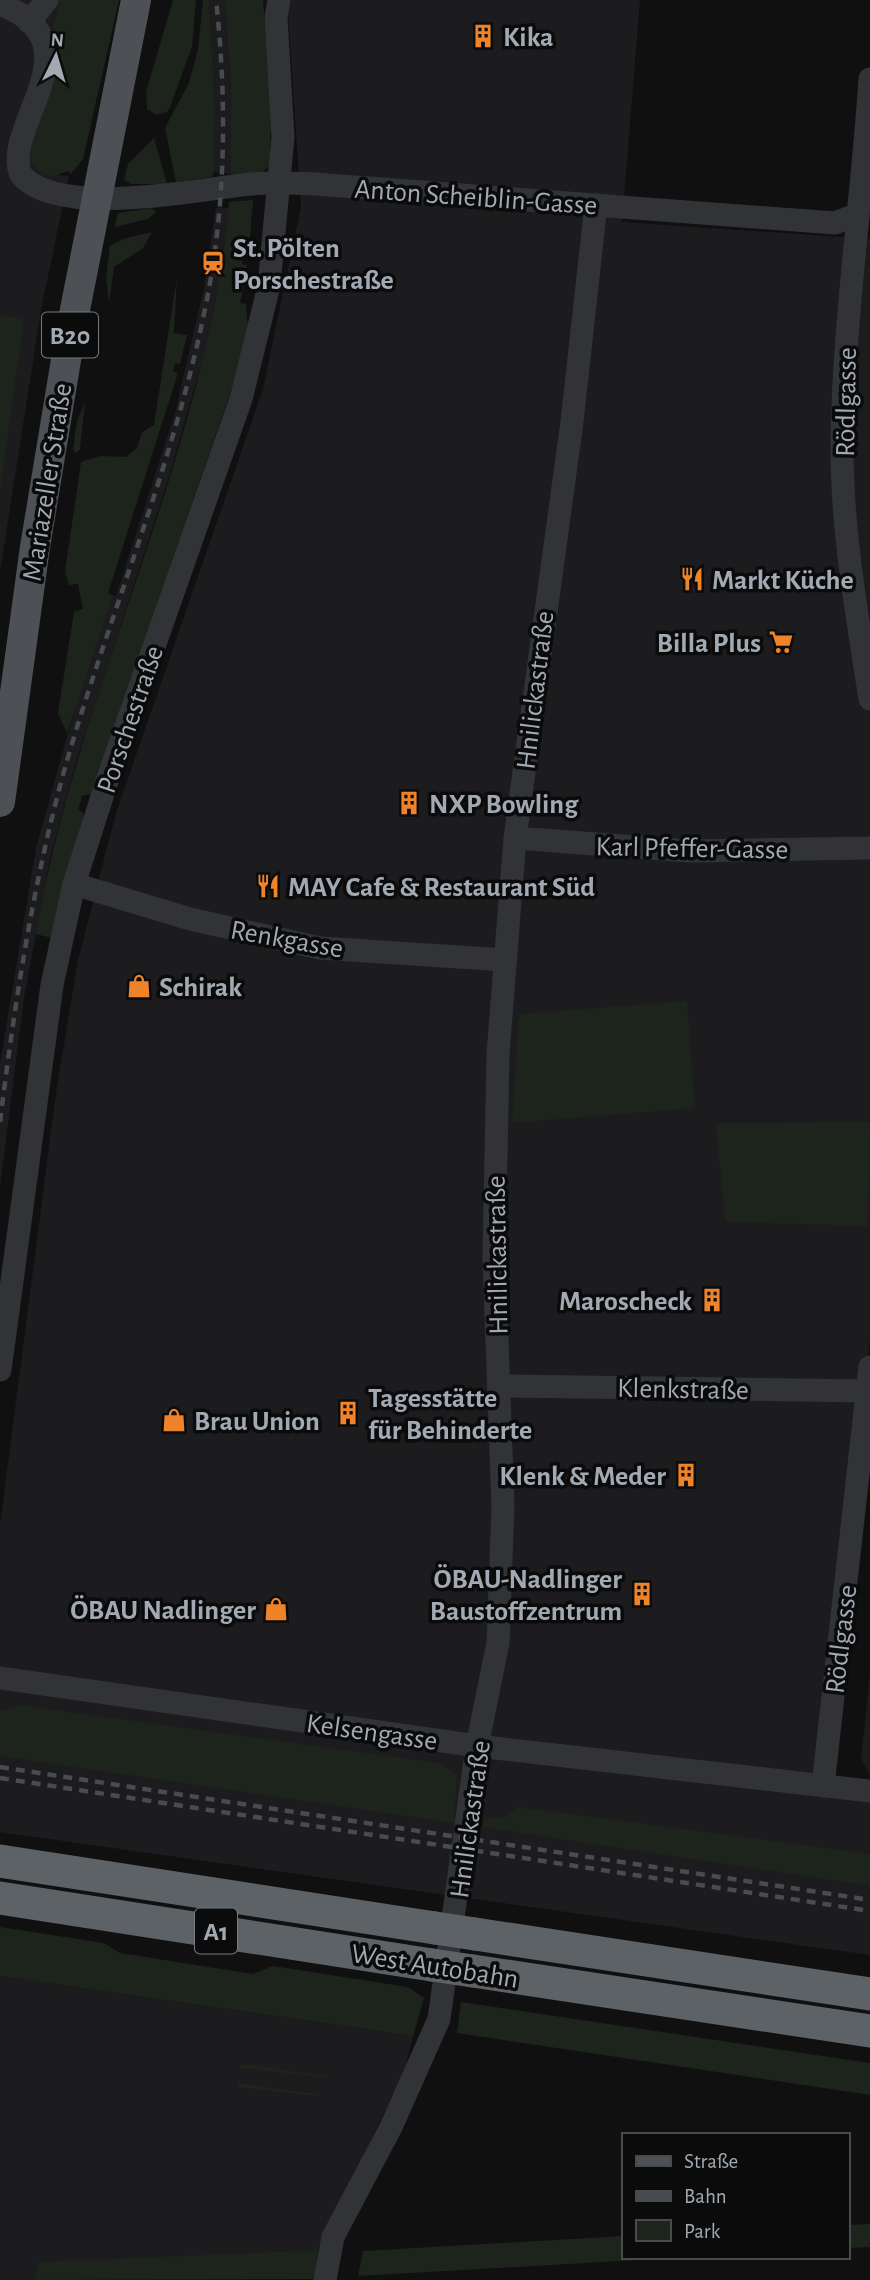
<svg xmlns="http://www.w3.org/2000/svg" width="870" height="2280" font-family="'Alegreya Sans',sans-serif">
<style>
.built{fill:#1c1c1e}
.green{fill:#1d241c}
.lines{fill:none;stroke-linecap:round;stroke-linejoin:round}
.minor{stroke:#313336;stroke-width:23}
.major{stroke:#4d5055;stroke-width:30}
.highway{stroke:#5d6267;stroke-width:33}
.rail{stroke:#484b4f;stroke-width:4.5;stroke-dasharray:9 7;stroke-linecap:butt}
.highway-bridge{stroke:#5d6267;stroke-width:33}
.labels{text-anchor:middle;stroke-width:7;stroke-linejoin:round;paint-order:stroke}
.shield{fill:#0b0b0c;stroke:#747a80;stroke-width:2}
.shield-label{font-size:26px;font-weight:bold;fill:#a1aab2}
.poi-label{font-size:28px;font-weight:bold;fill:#a1aab2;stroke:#0b0b0c;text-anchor:start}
.street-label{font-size:28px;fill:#a1aab2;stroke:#0b0b0c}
</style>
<rect width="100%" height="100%" fill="#101011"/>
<g class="built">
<path d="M 0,0 L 60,0 L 54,23 L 57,175 L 69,176 L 41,310 L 0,572 Z"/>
<path d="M 209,0 L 225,0 L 231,90 L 231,174 L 214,172 L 215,106 Z"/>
<path d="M 291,0 L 640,0 L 622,222 L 870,239 L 870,1338 L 819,1785 L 870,1792 L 870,1955 L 0,1832 L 0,1525 L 56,1093 L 78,960 L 116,813 L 263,389 L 301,207 L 288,12 Z"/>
<path d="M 216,207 L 229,208 L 220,276 L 204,355 L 168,480 L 75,765 L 50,859 L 24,998 L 0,1187 L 0,1063 L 36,848 L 79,694 L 113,595 L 116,596 L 175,413 L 204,288 Z"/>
<path d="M 870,1674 L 870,1774 L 861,1760 Z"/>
<path d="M 0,1976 L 413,2036 L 405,2069 L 318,2250 L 38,2263 L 35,2280 L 0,2280 Z"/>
</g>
<g class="green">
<path d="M 60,0 L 119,0 L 83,159 L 71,174 L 68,171 L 52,177 L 39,171 L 30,160 L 26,143 L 49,82 L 54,23 Z"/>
<path d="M 173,0 L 196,0 L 192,47 L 170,107 L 167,112 L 157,115 L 147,109 L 146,92 Z"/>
<path d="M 203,0 L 209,0 L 215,106 L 214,172 L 212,177 L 176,182 L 165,128 L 189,83 L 198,49 Z"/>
<path d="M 225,0 L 263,0 L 271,107 L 270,165 L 261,173 L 231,174 L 231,90 Z"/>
<path d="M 154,138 L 167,184 L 131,184 L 124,180 L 128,164 Z"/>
<path d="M 253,200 L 249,249 L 244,249 L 242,264 L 247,265 L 240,303 L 246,304 L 248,328 L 233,385 L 91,794 L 82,796 L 78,810 L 83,812 L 83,817 L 52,938 L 36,934 C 78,684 207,455 229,202 Z"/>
<path d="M 152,208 L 156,212 L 148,219 L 115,227 L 118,213 Z"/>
<path d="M 152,232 L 143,248 L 114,267 L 109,302 L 106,279 L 110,246 L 123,239 Z"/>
<path d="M 177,277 L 174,333 L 187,335 L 180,364 L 175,363 L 173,372 L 178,373 L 108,593 L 113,595 L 67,733 L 58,713 L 74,612 L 83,609 L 78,584 L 69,585 L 65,572 L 81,462 L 100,456 L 126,457 L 137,448 L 142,432 L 154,425 Z"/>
<path d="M 0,314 L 24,320 L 0,490 Z"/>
<path d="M 85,402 L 80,449 L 76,453 L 73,450 L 77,421 Z"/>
<path d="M 687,1001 L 695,1108 L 512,1123 L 519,1014 Z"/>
<path d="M 870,1122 L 868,1226 L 725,1222 L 716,1123 Z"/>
<path d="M 18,1705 L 439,1763 L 457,1774 L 454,1823 L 0,1756 L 0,1711 Z"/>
<path d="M 518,1807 L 870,1854 L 870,1886 L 482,1827 L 484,1819 L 505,1817 Z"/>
<path d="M 0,1927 L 104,1943 L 120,1953 L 253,1974 L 273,1966 L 408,1987 L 424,1998 L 413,2036 L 0,1976 Z"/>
<path d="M 461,2002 L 870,2063 L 870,2095 L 457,2033 Z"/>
<path d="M 241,2064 L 326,2076 L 327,2078 L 240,2068 Z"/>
<path d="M 238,2083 L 317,2094 L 317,2096 L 237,2087 Z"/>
<path d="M 870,2224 L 870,2247 L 847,2248 L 847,2225 Z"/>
<path d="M 623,2236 L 623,2257 L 689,2257 L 358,2276 L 363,2251 Z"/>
<path d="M 318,2250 L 315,2279 L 35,2280 L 38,2262 Z"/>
</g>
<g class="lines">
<g class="minor">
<path d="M 0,4 C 101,43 0,127 21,175 C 60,219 198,189 251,184 C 272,182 294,183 315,184 L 835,223 L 856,215"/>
<path d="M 29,22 L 47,0"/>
<path d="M 870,79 C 862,200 844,319 842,440 C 841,527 857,614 870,699"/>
<path d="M 515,838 L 690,851 L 870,848"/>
<path d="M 74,884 L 190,919 L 320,948 L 505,960"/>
<path d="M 0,1370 L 52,985 L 74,884 L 110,772 L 241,399 L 269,286 L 283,137 L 276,17 L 279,0"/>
<path d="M 499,1386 L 867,1391"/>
<path d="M 0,1678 L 477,1746 L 870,1791"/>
<path d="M 823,1786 L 870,1367"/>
<path d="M 325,2280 L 333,2237 L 391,2127 L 439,2019 L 477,1746 L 498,1643 L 503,1506 L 494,1258 L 498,1054 L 515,838 L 572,422 L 596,205"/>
</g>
<path class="major" d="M 0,802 L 35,547 L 71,330 L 136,0"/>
<g class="highway">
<path d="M 0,1861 L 435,1928"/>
<path d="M 0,1898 L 432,1965"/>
<path d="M 475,1934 L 870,1994"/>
<path d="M 473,1971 L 870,2031"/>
</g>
<g class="rail">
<path d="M 0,1122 C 15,1001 33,882 66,764 C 111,609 176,459 207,299 C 226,201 227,100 216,0"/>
<path d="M 0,1767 L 870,1900"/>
<path d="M 0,1778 L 870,1911"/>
</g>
<g class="highway-bridge">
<path d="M 435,1928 L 475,1934"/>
<path d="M 432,1965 L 473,1971"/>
</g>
</g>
<defs>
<g id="building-bare" transform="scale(1.89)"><path d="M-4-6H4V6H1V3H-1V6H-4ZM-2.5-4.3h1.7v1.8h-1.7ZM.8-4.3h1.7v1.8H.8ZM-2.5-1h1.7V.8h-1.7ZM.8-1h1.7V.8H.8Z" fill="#ef832a" stroke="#0b0b0c" stroke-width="2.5" paint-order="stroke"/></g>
<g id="station-bare" transform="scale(1.89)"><path d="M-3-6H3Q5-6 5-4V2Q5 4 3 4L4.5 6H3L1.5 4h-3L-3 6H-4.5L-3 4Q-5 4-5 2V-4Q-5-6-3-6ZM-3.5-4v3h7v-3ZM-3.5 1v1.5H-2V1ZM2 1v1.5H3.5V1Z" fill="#ef832a" stroke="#0b0b0c" stroke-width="2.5" paint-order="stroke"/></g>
<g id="restaurant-bare" transform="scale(1.89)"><path d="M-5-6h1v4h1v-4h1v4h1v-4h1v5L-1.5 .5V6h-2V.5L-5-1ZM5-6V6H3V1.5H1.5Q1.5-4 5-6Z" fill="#ef832a" stroke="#0b0b0c" stroke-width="2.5" paint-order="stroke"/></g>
<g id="supermarket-bare" transform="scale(1.89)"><path d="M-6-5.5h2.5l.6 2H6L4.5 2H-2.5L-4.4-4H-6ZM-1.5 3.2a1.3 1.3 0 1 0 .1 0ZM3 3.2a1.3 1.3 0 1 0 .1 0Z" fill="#ef832a" stroke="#0b0b0c" stroke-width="2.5" paint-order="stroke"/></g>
<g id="shop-bare" transform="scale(1.89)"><path d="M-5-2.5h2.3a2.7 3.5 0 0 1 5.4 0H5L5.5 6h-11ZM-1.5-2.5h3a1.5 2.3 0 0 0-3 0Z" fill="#ef832a" stroke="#0b0b0c" stroke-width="2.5" paint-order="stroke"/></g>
</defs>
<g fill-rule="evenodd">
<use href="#building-bare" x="483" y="36"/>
<use href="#station-bare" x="213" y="263"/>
<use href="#restaurant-bare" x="692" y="579"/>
<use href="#supermarket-bare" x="781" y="642"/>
<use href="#building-bare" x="409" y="803"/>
<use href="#restaurant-bare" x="268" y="886"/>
<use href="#shop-bare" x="139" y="986"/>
<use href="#building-bare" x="712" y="1300"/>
<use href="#building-bare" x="348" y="1413"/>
<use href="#shop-bare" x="174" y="1420"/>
<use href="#building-bare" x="686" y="1475"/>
<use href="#building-bare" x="642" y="1594"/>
<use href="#shop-bare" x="276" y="1609"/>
</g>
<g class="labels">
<g class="shield">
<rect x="42" y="312.5" width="56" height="45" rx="5"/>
<rect x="195" y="1908.5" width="42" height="45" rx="5"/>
</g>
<g class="shield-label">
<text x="70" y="344">B20</text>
<text x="216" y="1940">A1</text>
</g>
<g class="poi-label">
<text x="503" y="46">Kika</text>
<text x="233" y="257">St. Pölten<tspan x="233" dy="32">Porschestraße</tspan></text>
<text x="712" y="589">Markt Küche</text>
<text x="761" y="652" text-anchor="end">Billa Plus</text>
<text x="429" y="813">NXP Bowling</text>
<text x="288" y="896">MAY Cafe &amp; Restaurant Süd</text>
<text x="159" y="996">Schirak</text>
<text x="692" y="1310" text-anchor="end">Maroscheck</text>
<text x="368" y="1407">Tagesstätte<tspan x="368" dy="32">für Behinderte</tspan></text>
<text x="194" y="1430">Brau Union</text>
<text x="666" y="1485" text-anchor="end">Klenk &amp; Meder</text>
<text x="622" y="1588" text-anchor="end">ÖBAU-Nadlinger<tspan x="622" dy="32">Baustoffzentrum</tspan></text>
<text x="256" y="1619" text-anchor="end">ÖBAU Nadlinger</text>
</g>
<g class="street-label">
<text transform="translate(476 196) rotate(4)" y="10">Anton Scheiblin-Gasse</text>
<text transform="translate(845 402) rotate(-89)" y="10">Rödlgasse</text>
<text transform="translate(46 482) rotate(-81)" y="10">Mariazeller Straße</text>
<text transform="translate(534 690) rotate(-83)" y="10">Hnilickastraße</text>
<text transform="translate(129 719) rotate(-71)" y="10">Porschestraße</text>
<text transform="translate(692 847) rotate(1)" y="10">Karl Pfeffer-Gasse</text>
<text transform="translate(287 938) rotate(10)" y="10">Renkgasse</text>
<text transform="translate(496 1255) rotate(-91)" y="10">Hnilickastraße</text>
<text transform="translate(683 1388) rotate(1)" y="10">Klenkstraße</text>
<text transform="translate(840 1639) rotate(-83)" y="10">Rödlgasse</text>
<text transform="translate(372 1731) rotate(8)" y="10">Kelsengasse</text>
<text transform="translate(469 1819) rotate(-82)" y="10">Hnilickastraße</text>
<text transform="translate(435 1965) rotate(9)" y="10">West Autobahn</text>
</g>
</g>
<rect x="622" y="2133" width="228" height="126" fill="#0b0b0c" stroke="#474b4e" stroke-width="2"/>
<rect x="636" y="2156" width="35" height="10" fill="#4d5055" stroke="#474b4e" stroke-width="2"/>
<text x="684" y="2168" font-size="21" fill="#a1aab2">Straße</text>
<rect x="636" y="2191" width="35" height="10" fill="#484b4f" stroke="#474b4e" stroke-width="2"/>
<text x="684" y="2203" font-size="21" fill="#a1aab2">Bahn</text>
<rect x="636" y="2220" width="35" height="21" fill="#1d241c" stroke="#474b4e" stroke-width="2"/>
<text x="684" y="2238" font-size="21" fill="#a1aab2">Park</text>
<g transform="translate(56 56) rotate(5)" stroke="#0b0b0c" stroke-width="5" paint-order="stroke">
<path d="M0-5L12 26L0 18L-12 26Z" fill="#a1aab2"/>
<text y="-10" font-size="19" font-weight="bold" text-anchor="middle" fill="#a1aab2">N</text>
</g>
</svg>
